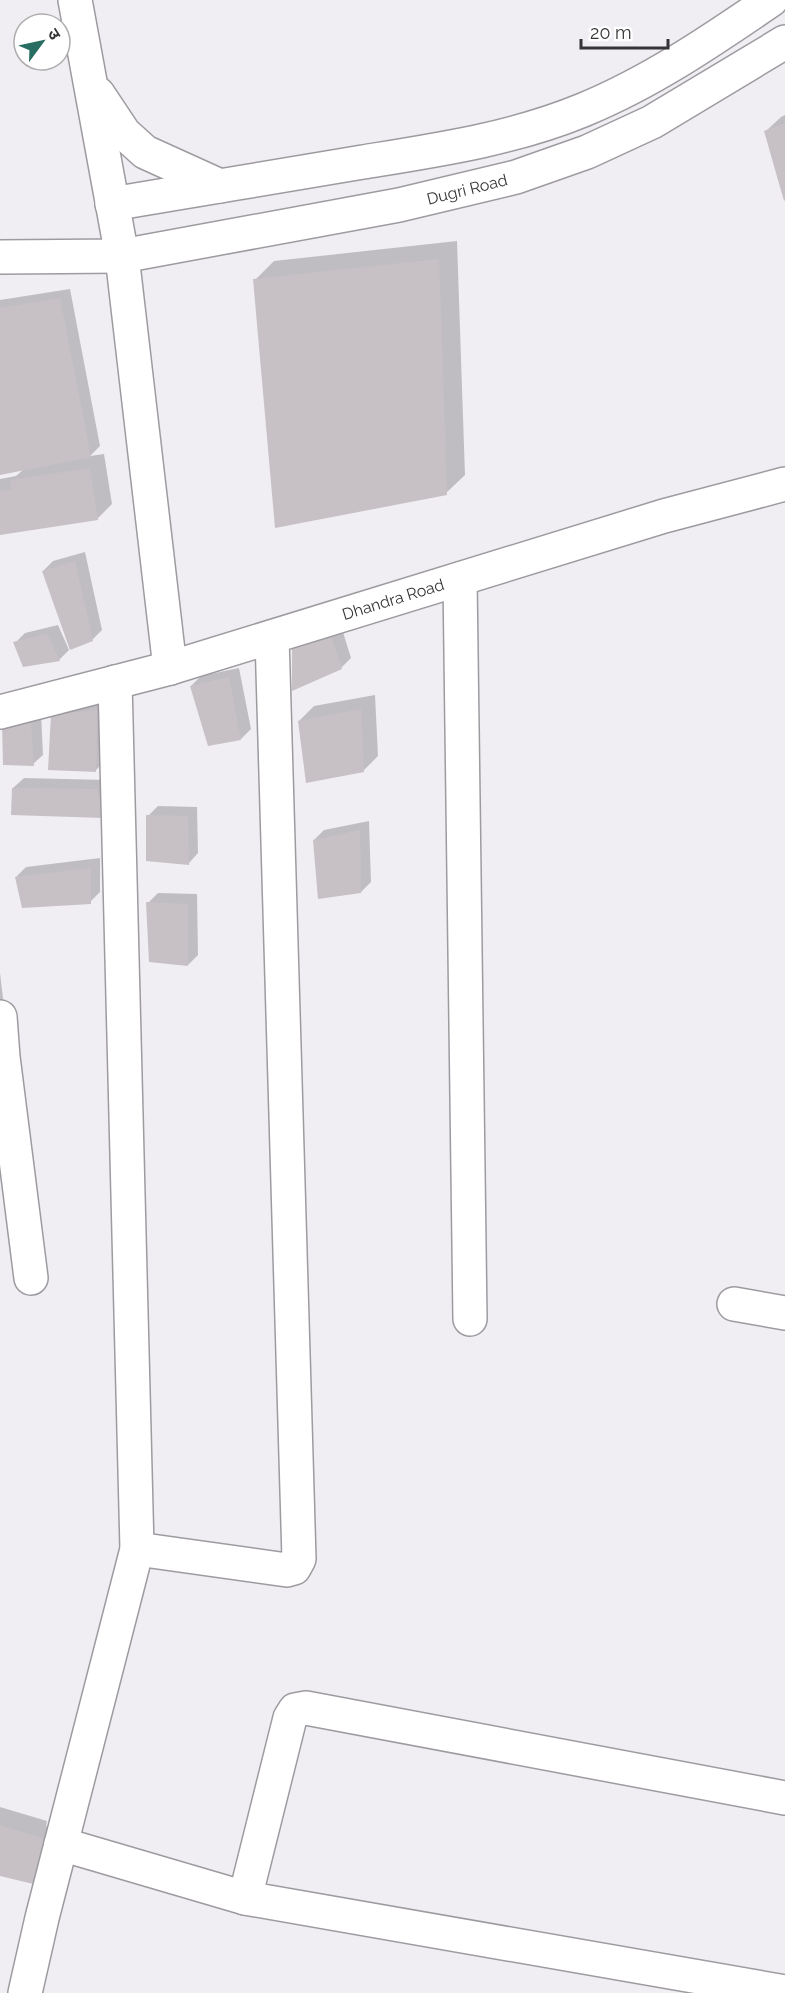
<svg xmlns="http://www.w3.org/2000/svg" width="785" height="1993" font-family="Raleway,'Noto Sans Devanagari',sans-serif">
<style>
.shadow{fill:#0003}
.building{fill:#c7c1c5}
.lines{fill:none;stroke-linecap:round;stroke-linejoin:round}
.minor-casing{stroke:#9e9ba0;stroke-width:36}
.minor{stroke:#fff;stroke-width:33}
.labels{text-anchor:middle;stroke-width:4.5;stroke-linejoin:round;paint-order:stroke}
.street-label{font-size:16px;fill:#353436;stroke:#fff}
</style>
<rect width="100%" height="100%" fill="#f0edf3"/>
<g class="shadow">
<path d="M 785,115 L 785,197 L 766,131 L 781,117 Z"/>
<path d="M 457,241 L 465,475 L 446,493 L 255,280 L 274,261 Z"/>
<path d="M 70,289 L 100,446 L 90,456 L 104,454 L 112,504 L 97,519 L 0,534 L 0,479 L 16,476 L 24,469 L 0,473 L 0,300 Z"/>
<path d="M 85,552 L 102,630 L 92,640 L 43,571 L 53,561 Z"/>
<path d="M 58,625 L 69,650 L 59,660 L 15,643 L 25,633 Z"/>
<path d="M 342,629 L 351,658 L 341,668 L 294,647 Z"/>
<path d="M 239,668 L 251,729 L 241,739 L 191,686 L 201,676 Z"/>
<path d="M 375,695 L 378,756 L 363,771 L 299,721 L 314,706 Z"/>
<path d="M 106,701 L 106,760 L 96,770 L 52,716 L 62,706 Z"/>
<path d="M 41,713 L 43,755 L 33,764 L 4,723 Z"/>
<path d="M 24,778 L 107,780 L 104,817 L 13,788 Z"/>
<path d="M 158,806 L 197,807 L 198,853 L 189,863 L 148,816 Z"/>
<path d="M 369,821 L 371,882 L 361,892 L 314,840 L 324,830 Z"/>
<path d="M 100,858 L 100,892 L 90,902 L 16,877 L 26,867 Z"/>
<path d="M 158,893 L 197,894 L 198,955 L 188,965 L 148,903 Z"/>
<path d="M 0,973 L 6,1024 L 0,1030 Z"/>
<path d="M 0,1807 L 47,1821 L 46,1826 L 70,1834 L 0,1874 Z"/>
</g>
<g class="building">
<path d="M 785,123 L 785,200 L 784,201 L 764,131 Z"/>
<path d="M 439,259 L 447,495 L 275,528 L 253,279 Z"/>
<path d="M 60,298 L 91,457 L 0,475 L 0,308 Z"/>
<path d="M 90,468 L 98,520 L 0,535 L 0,491 L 12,489 L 10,480 Z"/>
<path d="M 75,561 L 93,641 L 70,650 L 42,571 Z"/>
<path d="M 47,634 L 60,661 L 23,667 L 13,642 Z"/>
<path d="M 332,638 L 342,669 L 292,691 L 292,646 Z"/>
<path d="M 229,677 L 241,740 L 208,746 L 190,686 Z"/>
<path d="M 361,709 L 364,772 L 306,783 L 298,721 Z"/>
<path d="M 97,710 L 96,772 L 48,770 L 51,715 Z"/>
<path d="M 2,723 L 31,723 L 34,766 L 3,765 Z"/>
<path d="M 12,788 L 97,789 L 104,818 L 11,815 Z"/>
<path d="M 146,815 L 188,816 L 189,865 L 146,861 Z"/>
<path d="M 360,830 L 361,893 L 318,899 L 313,840 Z"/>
<path d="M 91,868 L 91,904 L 22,908 L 15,877 Z"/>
<path d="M 146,902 L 188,904 L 188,966 L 149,962 Z"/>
<path d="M 0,1825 L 61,1844 L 50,1888 L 0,1876 Z"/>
</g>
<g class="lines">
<g class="minor-casing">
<g id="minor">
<path d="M 75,0 L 122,256 L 170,668"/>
<path d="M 98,94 L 124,133 L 145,152 L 220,186"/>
<path d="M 112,204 C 196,190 279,176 363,162 C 437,150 513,139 583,110 C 651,82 711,41 771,0"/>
<path d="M 0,257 L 122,256 L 399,205 L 516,177 L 587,152 L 652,122 L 785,42"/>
<path d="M 460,579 L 470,1319"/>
<path d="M 0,712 L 170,668 L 664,516 L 785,484"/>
<path d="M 0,1017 L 3,1057 L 31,1278"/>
<path d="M 734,1304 L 785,1313"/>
<path d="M 137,1549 L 287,1570 L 294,1568 L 299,1559 L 272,637"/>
<path d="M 785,1798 L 306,1708 L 295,1710 L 290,1718 L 245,1898 L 785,1992"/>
<path d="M 61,1844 L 245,1898"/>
<path d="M 25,1993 L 42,1918 L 137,1549 L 115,682"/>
</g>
</g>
<use href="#minor" class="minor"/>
</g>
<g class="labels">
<g class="street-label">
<text transform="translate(467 189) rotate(-14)" y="6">Dugri Road</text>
<text transform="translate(393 599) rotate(-17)" y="6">Dhandra Road</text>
</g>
</g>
<g transform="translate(42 42) rotate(57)"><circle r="28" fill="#ffffff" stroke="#aeaeaf" stroke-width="1.5"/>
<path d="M0-4.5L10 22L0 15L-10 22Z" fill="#276d61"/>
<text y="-9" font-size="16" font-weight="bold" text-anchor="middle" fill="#353436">उ</text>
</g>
<path d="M581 39v9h87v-9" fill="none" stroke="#353436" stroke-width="3"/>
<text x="590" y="39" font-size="18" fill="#353436" stroke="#ffffff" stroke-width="4.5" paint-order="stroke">20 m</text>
</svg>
